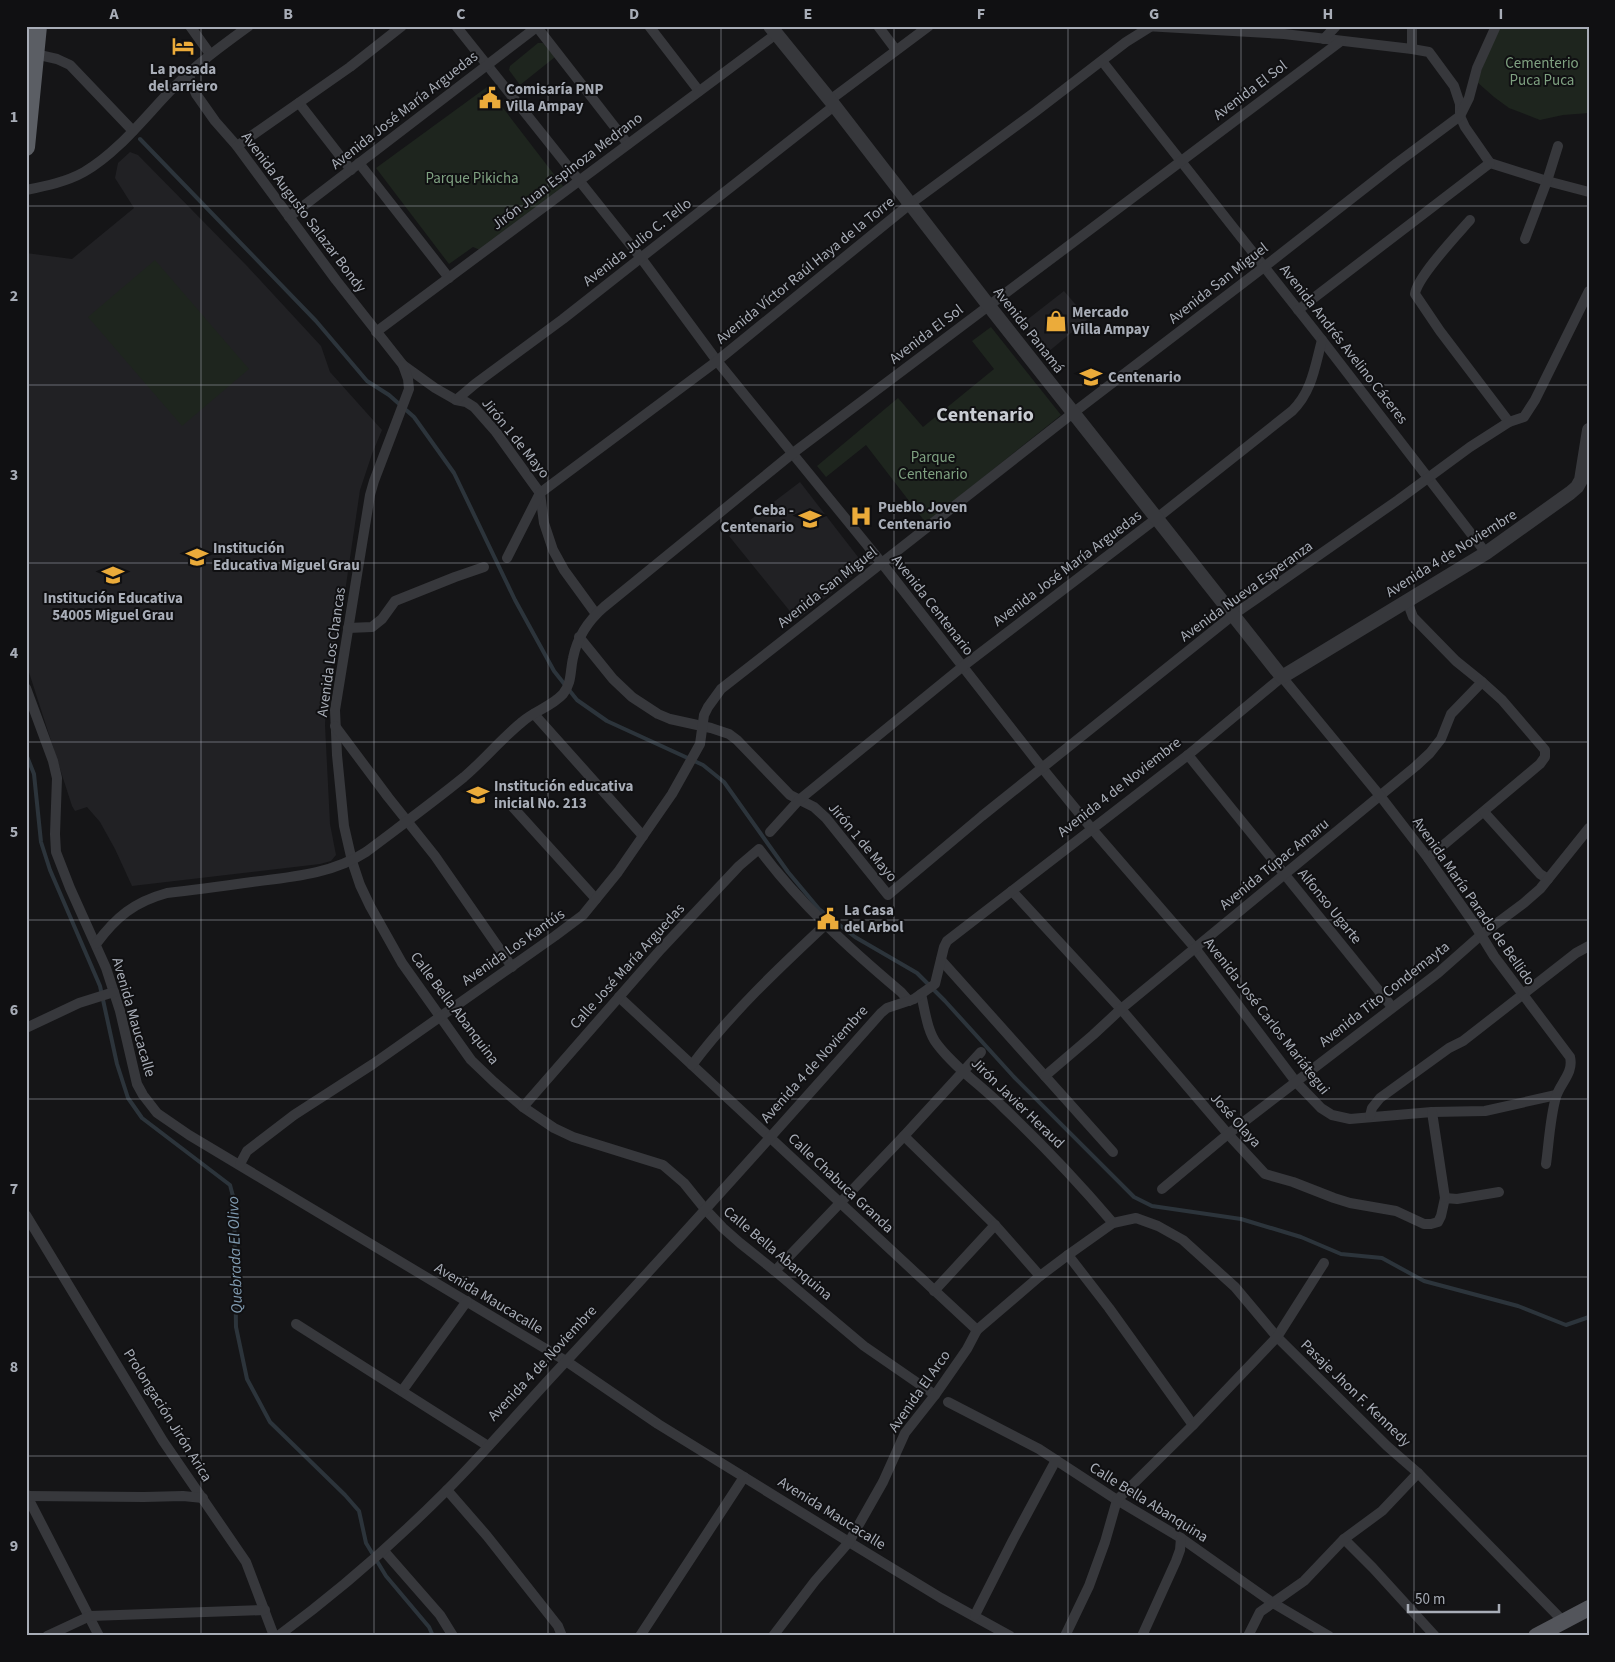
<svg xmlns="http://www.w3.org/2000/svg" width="1615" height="1662" font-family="'Source Sans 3',sans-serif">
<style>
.built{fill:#212124}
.green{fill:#1e251e}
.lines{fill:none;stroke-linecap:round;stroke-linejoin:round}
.stream{stroke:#2c343b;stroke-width:4}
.minor{stroke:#37383c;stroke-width:10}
.tertiary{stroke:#37383c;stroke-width:14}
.primary{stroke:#53555b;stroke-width:16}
.trunk{stroke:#5b5e64;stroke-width:18}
.grid{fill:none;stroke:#a8adb7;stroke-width:1;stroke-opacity:0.55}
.labels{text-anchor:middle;stroke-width:4;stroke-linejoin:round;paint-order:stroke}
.park-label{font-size:15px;fill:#7fa181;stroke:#101012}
.poi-label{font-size:15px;font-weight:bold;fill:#a8adb7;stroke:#101012;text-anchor:start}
.street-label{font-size:15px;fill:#a8adb7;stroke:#101012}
.water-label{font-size:16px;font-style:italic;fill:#809bb1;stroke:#101012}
.district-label{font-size:20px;font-weight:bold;fill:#c9ccd3;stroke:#101012}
.neatline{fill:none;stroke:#a8adb7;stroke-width:2}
.grid-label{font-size:16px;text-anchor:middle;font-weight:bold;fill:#a8adb7}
</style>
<rect width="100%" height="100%" fill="#151517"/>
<g class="built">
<path d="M 130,152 L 138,155 L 247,266 L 321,346 L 330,372 L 382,430 L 372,454 L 360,490 L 346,585 L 331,668 L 326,708 L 325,725 L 330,824 L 336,855 L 331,861 L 320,864 L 132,886 L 115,849 L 100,822 L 87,807 L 75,811 L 72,806 L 26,663 L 26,253 L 72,259 L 134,208 L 115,178 L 118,163 Z"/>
<path d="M 1064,291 L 1088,319 L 1048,352 L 1023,323 Z"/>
<path d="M 800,482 L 865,566 L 797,620 L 729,536 Z"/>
</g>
<g class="green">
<path d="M 1501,26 L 1589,26 L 1589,113 L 1563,115 L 1540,120 L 1509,108 L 1494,97 L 1477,82 L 1489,50 Z"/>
<path d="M 538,43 L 543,43 L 555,57 L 520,85 L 509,70 L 510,66 Z"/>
<path d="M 487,87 L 566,190 L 480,250 L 473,247 L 449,264 L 376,168 Z"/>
<path d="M 155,260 L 249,369 L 182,426 L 88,317 Z"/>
<path d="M 991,327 L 1061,415 L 926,523 L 866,445 L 826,477 L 817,466 L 898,398 L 923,427 L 994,369 L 972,341 Z"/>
</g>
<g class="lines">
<g class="stream">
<path d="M 140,139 L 316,321 L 367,381 L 389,395 L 414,417 L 454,473 L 515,600 L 554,671 L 577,700 L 607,721 L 703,765 L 724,782 L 788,872 L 819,909 L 855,937 L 917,973 L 945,1001 L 1014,1077 L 1134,1197 L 1152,1206 L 1241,1219 L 1301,1237 L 1341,1254 L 1382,1258 L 1424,1281 L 1518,1306 L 1566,1325 L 1589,1317"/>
<path d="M 26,754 L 34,774 L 41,842 L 50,870 L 100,986 L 117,1064 L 128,1098 L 142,1118 L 230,1185 L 234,1200 L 236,1327 L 247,1379 L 270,1422 L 345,1495 L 359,1511 L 366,1543 L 386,1576 L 429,1627 L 433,1636"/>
</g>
<g class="minor">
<path d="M 190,26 L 210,54"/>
<path d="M 456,26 L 641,258 L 717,361 L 881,562 L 1043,769 L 1092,829 L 1195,948 L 1296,1082 L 1321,1108 L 1332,1115 L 1350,1119 L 1432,1112 L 1485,1111 L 1556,1095"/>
<path d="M 649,26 L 699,91"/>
<path d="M 878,26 L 896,50"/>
<path d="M 1145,26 L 1284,34 L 1412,49 L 1429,52 L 1454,86 L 1460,104 L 1460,116 L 1465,127 L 1490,163 L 1547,181 L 1589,192"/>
<path d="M 537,27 L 628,144"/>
<path d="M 1324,39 L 1336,26"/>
<path d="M 1412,49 L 1412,26"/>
<path d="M 35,54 L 57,59 L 70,65 L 133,131"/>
<path d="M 1102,61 L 1322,340 L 1486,553"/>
<path d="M 189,73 L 191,83 L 196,94 L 215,121 L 237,146 L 336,280 L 403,365 L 435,388 L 456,400 L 466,402 L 474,407 L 496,432 L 540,493 L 544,523 L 553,550 L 564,570 L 596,614"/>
<path d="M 830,100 L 929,26"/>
<path d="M 299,103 L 351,170"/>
<path d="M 237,146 L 350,67 L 402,26"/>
<path d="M 359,163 L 449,278"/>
<path d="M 26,190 C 46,186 66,182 84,172 C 119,152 147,114 175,86 C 198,63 223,45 249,26"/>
<path d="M 289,217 L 538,26"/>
<path d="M 1470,220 C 1457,235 1417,277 1415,294 L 1440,331 L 1509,422"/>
<path d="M 1525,239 L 1547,181 L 1558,146"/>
<path d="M 1298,310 L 1490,163"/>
<path d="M 376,332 L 776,34"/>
<path d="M 403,365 L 408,379 L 409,389 L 374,481 L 370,495 L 335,710 L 337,755 L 344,826 L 352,861 L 360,885 L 370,906 L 402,963 L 471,1060 L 494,1082 L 523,1107 L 554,1128 L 573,1137 L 663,1165 L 684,1183 L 705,1209 L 723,1228 L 740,1243 L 775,1271 L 864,1346 L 935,1395"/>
<path d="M 456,400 L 475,384 L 563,319 L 834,106"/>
<path d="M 507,558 L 540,493 L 717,361 L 910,204 L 1035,112 L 1126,42 L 1150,27"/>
<path d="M 1407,601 L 1413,617 L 1456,661 L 1482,682 L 1502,700 L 1545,750 L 1545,757 L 1540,764 L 1428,858"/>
<path d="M 348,628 L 372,627 L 382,619 L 395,601 L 455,577 L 484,567"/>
<path d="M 579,637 L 613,679 L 632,697 L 658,714 L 670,719 L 711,728 L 729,734 L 737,740 L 790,795 L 814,807 L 826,818 L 888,895 L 982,816 L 1233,615 L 1398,500 L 1470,447 L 1509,422 L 1524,417 L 1535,400 L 1589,291"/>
<path d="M 26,688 L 53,761 L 57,778 L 55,834 L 56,852 L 70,888 L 106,968 L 120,1011 L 137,1084 L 143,1095 L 157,1113 L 189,1135 L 566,1361 L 658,1424 L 849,1542 L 941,1598 L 1010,1636"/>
<path d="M 534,714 L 643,836"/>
<path d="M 335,726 L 388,797 L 435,856 L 512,967"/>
<path d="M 1188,755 L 1392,1007"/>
<path d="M 510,804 L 596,899"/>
<path d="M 1484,812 L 1540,874 L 1548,879"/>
<path d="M 770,832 L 799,800 L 962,667 L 1157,518 L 1292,411 C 1312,392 1315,366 1322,340"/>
<path d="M 1012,891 L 1121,1009 L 1228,1134 L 1265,1174 L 1293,1182 L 1334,1198 L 1350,1203 L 1396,1211 L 1424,1224 L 1431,1224 L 1438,1222 L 1441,1216 L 1445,1198 L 1457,1199 L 1499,1192"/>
<path d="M 96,944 C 116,917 134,902 167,893 C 195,890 224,886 252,882 C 292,877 332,874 366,852 C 399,827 432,803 464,777 C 484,760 501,739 522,722 C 534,711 551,707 563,694 C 572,683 570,671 573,658 C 577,638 589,620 604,607 L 793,453 L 1341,41"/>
<path d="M 941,960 L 1113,1152"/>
<path d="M 921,994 C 925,1010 927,1031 937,1044 C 955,1068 982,1086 1003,1107 C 1042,1144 1079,1183 1113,1223"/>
<path d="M 619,997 L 977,1330"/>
<path d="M 26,1028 L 79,1003 L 114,992"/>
<path d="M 692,1065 C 731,1013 779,968 825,925"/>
<path d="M 1045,1076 L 1093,1035 L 1121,1009 L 1416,766 L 1430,753 L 1441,739 L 1451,714 L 1482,682"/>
<path d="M 523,1107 L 661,949 L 739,866 L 759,849 C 799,903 850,949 901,992 L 909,1001"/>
<path d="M 1432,1112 L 1445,1198"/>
<path d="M 1370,1116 L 1372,1108 L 1380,1098 L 1449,1048 L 1463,1041 L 1576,953 L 1589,946"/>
<path d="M 904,1136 L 995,1225 L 1040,1276"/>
<path d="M 240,1164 L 247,1151 L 294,1115 L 373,1064 L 555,936 L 583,915 L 596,899 L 618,872 L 672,794 L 700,744 L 704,715 L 708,707 L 721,689 L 1073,413 L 1264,267 L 1397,163 L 1460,116 L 1469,98 L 1477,68 L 1496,26"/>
<path d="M 1162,1189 L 1228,1134 L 1438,973 L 1481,935 L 1524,903 L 1540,889 L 1589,828"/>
<path d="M 26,1215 L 163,1441 L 246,1562 L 274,1636"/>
<path d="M 1068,1255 L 1109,1308 L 1193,1425"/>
<path d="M 775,1271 L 904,1136 L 981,1052"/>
<path d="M 934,1291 L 995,1225"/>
<path d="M 296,1324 L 488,1446"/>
<path d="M 402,1391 L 467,1301"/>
<path d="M 948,1402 L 1039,1449 L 1117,1500 L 1181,1538 L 1273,1603 L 1329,1636"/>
<path d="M 447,1490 L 487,1536 L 558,1626 L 562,1636"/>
<path d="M 26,1494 L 99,1636"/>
<path d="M 27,1496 L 144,1497 L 183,1496 L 203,1498"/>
<path d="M 1344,1539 L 1373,1568 L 1435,1636"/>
<path d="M 384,1551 L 440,1615 L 453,1636"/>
<path d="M 975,1615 L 1013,1540 L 1056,1460"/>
<path d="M 47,1636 L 90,1616 L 265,1610"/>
<path d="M 278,1636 C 338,1592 394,1543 447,1490 C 490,1447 529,1400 571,1356 C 676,1243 779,1128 881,1013 L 887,1008 L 914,999 L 935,984 L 944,947 L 947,941 L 1188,755 L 1282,677 L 1381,797 L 1428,858 L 1473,922 L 1494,956 L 1570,1057 C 1574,1073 1560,1083 1556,1097 C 1550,1118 1549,1142 1546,1164"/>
<path d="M 640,1636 L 744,1477"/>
<path d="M 773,1636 L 815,1581 L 849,1542 L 883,1482 L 905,1433 L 935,1395 L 967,1349 L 977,1330 L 1040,1276 L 1068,1255 L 1113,1223 L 1136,1218 L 1158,1226 L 1183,1240 L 1235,1287 L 1277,1337 L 1387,1446 L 1418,1473 L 1563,1621"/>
<path d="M 1065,1636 L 1089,1586 L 1105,1542 L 1117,1500 L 1193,1425 L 1277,1337 L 1324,1263"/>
<path d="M 1142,1636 L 1176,1561 L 1180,1550 L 1181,1538"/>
<path d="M 1248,1636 L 1260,1612 L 1304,1581 L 1344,1539 L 1382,1511 L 1418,1473"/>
</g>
<path class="tertiary" d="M 770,26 L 830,100 L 989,306 L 1282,677 L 1486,553 L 1570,493 L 1577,487 L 1581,480 L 1589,430"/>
<path class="primary" d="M 1536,1636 L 1589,1608"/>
<path class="trunk" d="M 26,147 L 38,26"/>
</g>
<path class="grid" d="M 201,26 L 201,1636M 374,26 L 374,1636M 548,26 L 548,1636M 721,26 L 721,1636M 894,26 L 894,1636M 1068,26 L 1068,1636M 1241,26 L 1241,1636M 1414,26 L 1414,1636M 26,206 L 1589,206M 26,385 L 1589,385M 26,563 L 1589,563M 26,742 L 1589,742M 26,920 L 1589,920M 26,1099 L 1589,1099M 26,1277 L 1589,1277M 26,1456 L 1589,1456"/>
<defs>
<g id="hotel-bare" transform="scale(1.725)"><path d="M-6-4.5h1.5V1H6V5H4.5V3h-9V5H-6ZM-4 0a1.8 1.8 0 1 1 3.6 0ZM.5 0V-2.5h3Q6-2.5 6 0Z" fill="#ebab3a" stroke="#101012" stroke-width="2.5" paint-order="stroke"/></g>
<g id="civic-bare" transform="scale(1.725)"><path d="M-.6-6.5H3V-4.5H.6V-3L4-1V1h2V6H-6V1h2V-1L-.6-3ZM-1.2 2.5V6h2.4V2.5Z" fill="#ebab3a" stroke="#101012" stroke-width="2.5" paint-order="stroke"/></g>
<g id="shop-bare" transform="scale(1.725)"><path d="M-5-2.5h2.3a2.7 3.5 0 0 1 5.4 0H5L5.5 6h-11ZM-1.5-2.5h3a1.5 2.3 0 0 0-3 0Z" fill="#ebab3a" stroke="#101012" stroke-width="2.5" paint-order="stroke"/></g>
<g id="school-bare" transform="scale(1.725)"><path d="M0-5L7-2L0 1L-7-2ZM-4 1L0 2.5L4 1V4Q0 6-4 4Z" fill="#ebab3a" stroke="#101012" stroke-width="2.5" paint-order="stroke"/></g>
<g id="hospital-bare" transform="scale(1.725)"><path d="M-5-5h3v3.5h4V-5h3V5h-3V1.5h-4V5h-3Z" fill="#ebab3a" stroke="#101012" stroke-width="2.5" paint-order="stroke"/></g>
</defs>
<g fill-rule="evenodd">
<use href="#hotel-bare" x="183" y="46"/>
<use href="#civic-bare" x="490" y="98"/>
<use href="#shop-bare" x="1056" y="321"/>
<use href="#school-bare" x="1091" y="377"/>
<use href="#hospital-bare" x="861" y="516"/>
<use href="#school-bare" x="810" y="519"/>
<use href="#school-bare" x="197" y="557"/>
<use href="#school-bare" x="113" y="575"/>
<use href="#school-bare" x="478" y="795"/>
<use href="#civic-bare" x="828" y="919"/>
</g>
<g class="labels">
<g class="park-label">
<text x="1542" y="68">Cementerio<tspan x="1542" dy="17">Puca Puca</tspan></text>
<text x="472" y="183">Parque Pikicha</text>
<text x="933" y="462">Parque<tspan x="933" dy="17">Centenario</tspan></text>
</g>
<g class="poi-label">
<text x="183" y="74" text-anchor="middle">La posada<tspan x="183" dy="17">del arriero</tspan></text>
<text x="506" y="94">Comisaría PNP<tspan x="506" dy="17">Villa Ampay</tspan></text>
<text x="1072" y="317">Mercado<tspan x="1072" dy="17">Villa Ampay</tspan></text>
<text x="1108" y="382">Centenario</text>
<text x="878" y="512">Pueblo Joven<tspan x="878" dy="17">Centenario</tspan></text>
<text x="794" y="515" text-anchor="end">Ceba -<tspan x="794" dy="17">Centenario</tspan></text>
<text x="213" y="553">Institución<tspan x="213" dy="17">Educativa Miguel Grau</tspan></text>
<text x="113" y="603" text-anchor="middle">Institución Educativa<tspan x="113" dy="17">54005 Miguel Grau</tspan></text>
<text x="494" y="791">Institución educativa<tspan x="494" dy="17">inicial No. 213</tspan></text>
<text x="844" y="915">La Casa<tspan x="844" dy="17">del Arbol</tspan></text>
</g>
<g class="street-label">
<text transform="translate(1250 90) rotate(-37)" y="5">Avenida El Sol</text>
<text transform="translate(404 110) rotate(-38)" y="5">Avenida José María Arguedas</text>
<text transform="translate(567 171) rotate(-37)" y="5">Jirón Juan Espinoza Medrano</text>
<text transform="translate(304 212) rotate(53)" y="5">Avenida Augusto Salazar Bondy</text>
<text transform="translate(637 242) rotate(-38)" y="5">Avenida Julio C. Tello</text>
<text transform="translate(805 270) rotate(-39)" y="5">Avenida Víctor Raúl Haya de la Torre</text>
<text transform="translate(1218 283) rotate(-38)" y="5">Avenida San Miguel</text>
<text transform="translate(1029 330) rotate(52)" y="5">Avenida Panamá</text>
<text transform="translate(926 334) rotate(-37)" y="5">Avenida El Sol</text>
<text transform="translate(1344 344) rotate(52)" y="5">Avenida Andrés Avelino Cáceres</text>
<text transform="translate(516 438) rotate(51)" y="5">Jirón 1 de Mayo</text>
<text transform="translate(1451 553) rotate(-32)" y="5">Avenida 4 de Noviembre</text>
<text transform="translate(1067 568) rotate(-37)" y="5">Avenida José María Arguedas</text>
<text transform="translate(827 587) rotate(-38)" y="5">Avenida San Miguel</text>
<text transform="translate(1246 591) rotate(-36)" y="5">Avenida Nueva Esperanza</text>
<text transform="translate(933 605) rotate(52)" y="5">Avenida Centenario</text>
<text transform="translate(331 652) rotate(-82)" y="5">Avenida Los Chancas</text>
<text transform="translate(1119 787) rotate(-38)" y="5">Avenida 4 de Noviembre</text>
<text transform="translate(863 842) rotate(50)" y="5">Jirón 1 de Mayo</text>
<text transform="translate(1274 864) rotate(-39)" y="5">Avenida Túpac Amaru</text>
<text transform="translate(1474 901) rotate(55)" y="5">Avenida María Parado de Bellido</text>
<text transform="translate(1330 906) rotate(51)" y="5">Alfonso Ugarte</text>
<text transform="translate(513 947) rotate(-35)" y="5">Avenida Los Kantús</text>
<text transform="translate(627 966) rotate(-48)" y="5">Calle José María Arguedas</text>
<text transform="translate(1384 994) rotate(-38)" y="5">Avenida Tito Condemayta</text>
<text transform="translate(455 1008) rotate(53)" y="5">Calle Bella Abanquina</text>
<text transform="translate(1267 1016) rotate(52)" y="5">Avenida José Carlos Mariátegui</text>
<text transform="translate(134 1017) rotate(74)" y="5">Avenida Maucacalle</text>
<text transform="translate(814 1064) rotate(-48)" y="5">Avenida 4 de Noviembre</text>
<text transform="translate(1018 1103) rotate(44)" y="5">Jirón Javier Heraud</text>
<text transform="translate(1236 1120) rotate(48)" y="5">José Olaya</text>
<text transform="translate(841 1183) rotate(43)" y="5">Calle Chabuca Granda</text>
<text transform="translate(778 1253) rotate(40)" y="5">Calle Bella Abanquina</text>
<text transform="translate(489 1298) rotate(31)" y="5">Avenida Maucacalle</text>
<text transform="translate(542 1363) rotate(-47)" y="5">Avenida 4 de Noviembre</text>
<text transform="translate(919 1391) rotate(-55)" y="5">Avenida El Arco</text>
<text transform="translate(1356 1393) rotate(44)" y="5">Pasaje Jhon F. Kennedy</text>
<text transform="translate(168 1415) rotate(58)" y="5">Prolongación Jirón Arica</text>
<text transform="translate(1149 1502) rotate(32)" y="5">Calle Bella Abanquina</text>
<text transform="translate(832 1513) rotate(32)" y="5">Avenida Maucacalle</text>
</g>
<g class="water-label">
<text transform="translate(234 1255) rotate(-92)" y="6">Quebrada El Olivo</text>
</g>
<g class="district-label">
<text x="985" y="421">Centenario</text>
</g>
</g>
<rect width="1615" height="1662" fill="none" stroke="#101012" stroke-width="55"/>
<path d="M1408 1604v8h91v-8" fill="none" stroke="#a8adb7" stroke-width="2.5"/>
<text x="1415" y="1604" font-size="15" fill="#a8adb7" stroke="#101012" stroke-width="4" paint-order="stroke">50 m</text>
<rect x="28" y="28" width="1560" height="1606" class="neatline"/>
<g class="grid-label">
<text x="114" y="19">A</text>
<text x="288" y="19">B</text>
<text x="461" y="19">C</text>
<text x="634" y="19">D</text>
<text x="808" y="19">E</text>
<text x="981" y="19">F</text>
<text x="1154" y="19">G</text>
<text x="1328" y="19">H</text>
<text x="1501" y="19">I</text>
<text x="14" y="122">1</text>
<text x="14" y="301">2</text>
<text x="14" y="480">3</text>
<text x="14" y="658">4</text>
<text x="14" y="837">5</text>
<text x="14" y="1015">6</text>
<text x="14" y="1194">7</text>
<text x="14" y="1372">8</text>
<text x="14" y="1551">9</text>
</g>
</svg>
